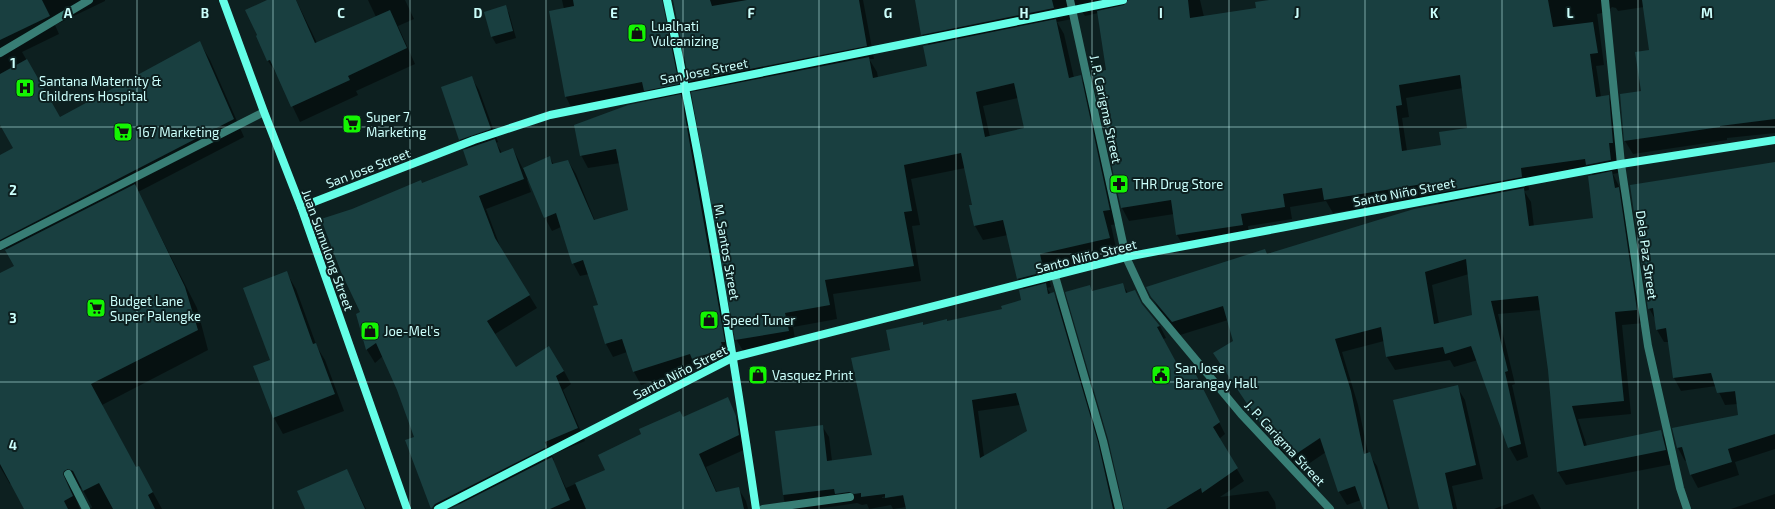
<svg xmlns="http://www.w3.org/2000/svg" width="1775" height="509" font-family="'Exo 2',sans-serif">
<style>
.shadow{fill:#0007;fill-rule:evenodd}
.building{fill:#193f40;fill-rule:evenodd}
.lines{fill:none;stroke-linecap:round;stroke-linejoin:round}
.lane{stroke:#387e75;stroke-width:8}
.street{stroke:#387e75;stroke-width:8}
.secondary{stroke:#64fee7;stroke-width:8}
.grid{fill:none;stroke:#ccfffc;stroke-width:1;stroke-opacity:0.55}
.labels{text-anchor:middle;stroke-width:4;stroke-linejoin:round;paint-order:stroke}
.poi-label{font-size:13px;fill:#ccfffc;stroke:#0d2020;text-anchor:start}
.street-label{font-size:13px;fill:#ccfffc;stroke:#0d2020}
.grid-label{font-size:13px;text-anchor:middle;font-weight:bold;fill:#ccfffc;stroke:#0d2020;stroke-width:4;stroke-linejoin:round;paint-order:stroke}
</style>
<rect width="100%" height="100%" fill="#0d2020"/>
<g class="shadow">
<path d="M 0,0 L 105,0 L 105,1 L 55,25 L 59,34 L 22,52 L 60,119 L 200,43 L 210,60 L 244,137 L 138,192 L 197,308 L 208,350 L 102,405 L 136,468 L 150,487 L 162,509 L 91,509 L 92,507 L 83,490 L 81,488 L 77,489 L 74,494 L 80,509 L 25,509 L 11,483 L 10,484 L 0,467 L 0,274 L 15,267 L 6,248 L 0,251 L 0,156 L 14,149 L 0,123 Z"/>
<path d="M 269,0 L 296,0 L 317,43 L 376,17 L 368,0 L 405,0 L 414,19 L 398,26 L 415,64 L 356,91 L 358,95 L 300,122 L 278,76 L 268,61 L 247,11 Z"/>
<path d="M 562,0 L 645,0 L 664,18 L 672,31 L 686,97 L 681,98 L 688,108 L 731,355 L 727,355 L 730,362 L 700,371 L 697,367 L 641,385 L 634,372 L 627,352 L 613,357 L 606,344 L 594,307 L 599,306 L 589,274 L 580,276 L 573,263 L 561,227 L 552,231 L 545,218 L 528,179 L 527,180 L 531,192 L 486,209 L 501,249 L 537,308 L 495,334 L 516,369 L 564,371 L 571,384 L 563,390 L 585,441 L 552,455 L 554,460 L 553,461 L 566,488 L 607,470 L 683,418 L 727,398 L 743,430 L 746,449 L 706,467 L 717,493 L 738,488 L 746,501 L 748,509 L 461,509 L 456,498 L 434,507 L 427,495 L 415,437 L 398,390 L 383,356 L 375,363 L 367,350 L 358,314 L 362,312 L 422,184 L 469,166 L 466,150 L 460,139 L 471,77 L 479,90 L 498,142 L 496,143 L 502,153 L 513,149 L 523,169 L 550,158 L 554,165 L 568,161 L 576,174 L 595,221 L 629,210 L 620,163 L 588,168 L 581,155 L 651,101 L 648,96 L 573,111 L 566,97 L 550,11 L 564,9 Z"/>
<path d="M 684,0 L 863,0 L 874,59 L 869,59 L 877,72 L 878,78 L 929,67 L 929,46 L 922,34 L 916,0 L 1200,0 L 1204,17 L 1257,9 L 1275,0 L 1775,0 L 1775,133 L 1727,138 L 1727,140 L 1633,154 L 1625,141 L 1621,95 L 1642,92 L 1650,51 L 1644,7 L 1618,11 L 1616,8 L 1612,7 L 1607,12 L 1597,14 L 1604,65 L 1596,66 L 1601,97 L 1608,96 L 1616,109 L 1620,155 L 1616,156 L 1618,173 L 1613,174 L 1626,201 L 1644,323 L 1622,325 L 1631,414 L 1578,419 L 1587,446 L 1661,432 L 1669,445 L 1673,464 L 1566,485 L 1558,472 L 1549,369 L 1541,310 L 1498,314 L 1515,384 L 1512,385 L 1528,457 L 1517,461 L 1509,447 L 1478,360 L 1454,367 L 1450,360 L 1395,370 L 1387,357 L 1384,341 L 1342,352 L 1358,405 L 1368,453 L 1377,466 L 1390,509 L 1363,509 L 1361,500 L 1347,505 L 1339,492 L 1326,452 L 1298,471 L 1287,453 L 1284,455 L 1277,448 L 1215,354 L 1234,341 L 1228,320 L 1180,335 L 1160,311 L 1152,297 L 1267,255 L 1439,205 L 1434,196 L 1333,213 L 1326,201 L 1290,207 L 1292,219 L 1248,226 L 1249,237 L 1184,247 L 1177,235 L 1174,214 L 1129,221 L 1122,208 L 1093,74 L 1108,70 L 1098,13 L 1085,16 L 1080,8 L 1072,19 L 1057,22 L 1064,34 L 1074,78 L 1080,76 L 1088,90 L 1118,224 L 1111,225 L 1117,253 L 1047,268 L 1051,287 L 1047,288 L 1051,294 L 1053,293 L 1060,305 L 1104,455 L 1117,509 L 907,509 L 906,507 L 893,509 L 891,505 L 869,509 L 867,504 L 862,505 L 857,503 L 817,509 L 789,509 L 784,500 L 776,431 L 822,426 L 829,437 L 832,461 L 873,456 L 891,350 L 923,326 L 1003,310 L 1023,301 L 1024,290 L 1018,279 L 1008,235 L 983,240 L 975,226 L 971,206 L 974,206 L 965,168 L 911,179 L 920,225 L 912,226 L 921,281 L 833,294 L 837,319 L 793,327 L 796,345 L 745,354 L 736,339 L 697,92 L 690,81 L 677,15 ZM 1463,88 L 1468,129 L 1442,146 L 1407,151 L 1402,118 L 1409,117 L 1406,98 ZM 1018,98 L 1025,129 L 990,137 L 983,106 ZM 1591,172 L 1593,176 L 1594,219 L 1534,227 L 1531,202 L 1524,191 L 1529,190 L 1528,181 ZM 1469,274 L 1473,316 L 1439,324 L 1432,285 ZM 1020,405 L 1028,432 L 984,456 L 978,411 ZM 908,493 L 908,495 L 882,498 L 882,497 Z"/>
<path d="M 505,7 L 509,13 L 516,38 L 496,44 L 492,37 L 485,13 Z"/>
<path d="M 1775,163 L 1775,449 L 1735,462 L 1739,475 L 1698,488 L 1691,475 L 1687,460 L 1685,461 L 1678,448 L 1673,429 L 1739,416 L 1738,404 L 1725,405 L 1716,386 L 1681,391 L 1674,378 L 1669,342 L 1664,342 L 1657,330 L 1655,319 L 1649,308 ZM 1740,389 L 1740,391 L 1719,393 L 1719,391 Z"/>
<path d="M 286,272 L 296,289 L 317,347 L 325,360 L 344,411 L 283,434 L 274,418 Z"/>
<path d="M 1122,284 L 1128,293 L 1135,291 L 1144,308 L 1160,326 L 1166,338 L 1163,339 L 1182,374 L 1198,380 L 1225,434 L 1219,439 L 1244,481 L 1220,497 L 1268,491 L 1275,502 L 1276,509 L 1125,509 L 1090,286 L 1094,292 Z"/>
<path d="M 1457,387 L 1465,400 L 1483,479 L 1452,486 L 1457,509 L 1420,509 Z"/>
<path d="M 347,470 L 366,509 L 306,509 Z"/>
<path d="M 1533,494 L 1541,509 L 1494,509 Z"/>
<path d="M 1775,494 L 1775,509 L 1731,509 Z"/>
</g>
<g class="building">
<path d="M 0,0 L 42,0 L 50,16 L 0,40 Z"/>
<path d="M 267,0 L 296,0 L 315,43 L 390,10 L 407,48 L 348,76 L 350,80 L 291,107 L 270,60 L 267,61 L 256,36 L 257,35 L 245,10 Z"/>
<path d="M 573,0 L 662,0 L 679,84 L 644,91 L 642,82 L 565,97 L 549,11 L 574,6 Z"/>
<path d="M 673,0 L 710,0 L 712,6 L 747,0 L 859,0 L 867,46 L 689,81 Z"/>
<path d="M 915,0 L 1052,0 L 1054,8 L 921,35 Z"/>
<path d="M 1128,0 L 1188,0 L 1190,18 L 1256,8 L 1255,2 L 1269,0 L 1548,0 L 1553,27 L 1593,22 L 1598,53 L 1590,54 L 1596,97 L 1609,95 L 1613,143 L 1609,143 L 1611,160 L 1586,165 L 1585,159 L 1521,168 L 1522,177 L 1431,194 L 1429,183 L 1324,200 L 1322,188 L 1283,194 L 1285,207 L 1241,214 L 1243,225 L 1176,235 L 1171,200 L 1121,208 L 1091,73 L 1106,70 L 1097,11 L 1124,5 ZM 1460,75 L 1467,128 L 1439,132 L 1441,145 L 1402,151 L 1396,106 L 1402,105 L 1399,85 Z"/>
<path d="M 1642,0 L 1775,0 L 1775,119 L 1720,126 L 1720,127 L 1624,141 L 1620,94 L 1641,91 L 1635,52 L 1649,50 Z"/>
<path d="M 506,5 L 513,31 L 491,37 L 484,12 Z"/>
<path d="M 1056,19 L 1069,78 L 1081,75 L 1110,210 L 1103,211 L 1110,238 L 1040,254 L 1044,272 L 1017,279 L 1003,220 L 974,226 L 969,205 L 972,205 L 961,153 L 904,165 L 912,211 L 904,212 L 914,266 L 825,280 L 830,305 L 785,313 L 789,331 L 735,340 L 691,92 L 869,57 L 873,78 L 927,66 L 923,46 ZM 1014,83 L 1024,128 L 985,137 L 976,92 Z"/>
<path d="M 200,41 L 234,119 L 0,240 L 0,155 L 13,148 L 0,125 L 0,74 L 27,59 L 60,117 Z"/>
<path d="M 472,76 L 491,129 L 459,140 L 441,87 Z"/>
<path d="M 681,94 L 725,342 L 721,342 L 723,349 L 692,359 L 690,354 L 633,372 L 622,339 L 605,344 L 593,306 L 598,305 L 583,260 L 572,264 L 556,213 L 544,218 L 523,168 L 550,156 L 552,164 L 568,160 L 594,220 L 628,210 L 616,149 L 580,156 L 574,125 L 628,105 Z"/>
<path d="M 495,139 L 500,153 L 513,148 L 524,179 L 479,196 L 495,238 L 530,295 L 487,321 L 516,367 L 549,346 L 564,371 L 556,376 L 578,428 L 545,442 L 547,447 L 435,504 L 431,509 L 405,440 L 414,437 L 397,390 L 376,343 L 366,350 L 356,314 L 360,312 L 341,272 L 321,219 L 352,209 L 421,180 L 422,183 L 468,165 L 463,150 Z"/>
<path d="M 1775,162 L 1775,434 L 1728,449 L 1732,462 L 1690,475 L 1682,447 L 1677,448 L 1672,428 L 1738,415 L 1735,391 L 1717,393 L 1711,373 L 1673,378 L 1666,328 L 1656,330 L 1653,308 L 1648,309 L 1630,185 Z"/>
<path d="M 1612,171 L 1615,188 L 1619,187 L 1637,310 L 1615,312 L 1624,401 L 1572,406 L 1584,446 L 1661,430 L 1666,450 L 1557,472 L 1548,370 L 1538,296 L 1491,301 L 1508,371 L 1505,372 L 1521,444 L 1508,448 L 1471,346 L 1445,354 L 1443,347 L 1386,357 L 1381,327 L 1335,339 L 1351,391 L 1364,454 L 1370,452 L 1388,509 L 1363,509 L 1355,486 L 1338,492 L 1320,438 L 1290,458 L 1278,440 L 1275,442 L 1268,435 L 1213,353 L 1233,341 L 1223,306 L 1172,322 L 1151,297 L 1146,287 L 1265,249 L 1267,254 L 1414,209 L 1524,188 L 1529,226 L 1593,218 L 1588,176 ZM 1466,259 L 1472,315 L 1434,324 L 1425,272 Z"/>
<path d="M 135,184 L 185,287 L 198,330 L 91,384 L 136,467 L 139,466 L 153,492 L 148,495 L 155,509 L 113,509 L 99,483 L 83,491 L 73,471 L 68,469 L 64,471 L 63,474 L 73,496 L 64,501 L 68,509 L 24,509 L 0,464 L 0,273 L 14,266 L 5,250 Z"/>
<path d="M 287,271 L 313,344 L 316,343 L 335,394 L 273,418 L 253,366 L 270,360 L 243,288 Z"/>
<path d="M 1046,283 L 1048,294 L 1054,292 L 1098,442 L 1113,509 L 906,509 L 903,495 L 885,498 L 885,494 L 861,497 L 861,493 L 854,494 L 849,492 L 835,494 L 834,489 L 783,495 L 775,431 L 823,425 L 827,461 L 872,455 L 851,358 L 890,350 L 886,330 L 923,322 L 923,325 L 947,319 L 947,321 L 1002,309 L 1001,306 L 1021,300 L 1019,290 ZM 1016,393 L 1027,431 L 980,458 L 972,400 Z"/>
<path d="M 1123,283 L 1126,293 L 1135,290 L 1142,304 L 1160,326 L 1157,327 L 1182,373 L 1192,367 L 1220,422 L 1213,427 L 1238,468 L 1202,493 L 1201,488 L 1166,509 L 1124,509 L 1108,439 L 1065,292 L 1090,285 L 1092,291 Z"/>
<path d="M 1458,385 L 1476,465 L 1445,473 L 1453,509 L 1419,509 L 1393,400 Z"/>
<path d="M 728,397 L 736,416 L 739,435 L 699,454 L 716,492 L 739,487 L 744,509 L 586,509 L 575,483 L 605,470 L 598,455 L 641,434 L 639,429 L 680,411 L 683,417 Z"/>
<path d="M 552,457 L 570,500 L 550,509 L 450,509 Z"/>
<path d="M 347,469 L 365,509 L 305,509 L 297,491 Z"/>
</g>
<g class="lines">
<path class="lane" d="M 0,53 L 89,0"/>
<g class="street">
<path d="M 1070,0 L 1126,257 L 1146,300 L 1241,414 L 1330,509"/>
<path d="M 1605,0 L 1621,164 L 1648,346 L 1680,488 L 1687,509"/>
<path d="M 0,246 L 264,112"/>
<path d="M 1055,276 L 1103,441 L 1119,509"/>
<path d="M 68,474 L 86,509"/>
<path d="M 763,509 L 850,497"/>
</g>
<g class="secondary">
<path d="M 223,0 L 264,112 L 301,207 L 407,509"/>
<path d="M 667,0 C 703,168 731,339 756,509"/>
<path d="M 301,207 L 474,140 L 550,115 L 1123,0"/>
<path d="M 438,509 L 734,357 L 1126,257 L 1621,164 L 1775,140"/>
</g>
</g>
<path class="grid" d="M 137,0 L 137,509M 273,0 L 273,509M 410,0 L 410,509M 546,0 L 546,509M 683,0 L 683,509M 819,0 L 819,509M 956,0 L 956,509M 1092,0 L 1092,509M 1229,0 L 1229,509M 1365,0 L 1365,509M 1502,0 L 1502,509M 1638,0 L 1638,509M 0,127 L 1775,127M 0,254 L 1775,254M 0,382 L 1775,382"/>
<defs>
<g id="shop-square" transform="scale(1)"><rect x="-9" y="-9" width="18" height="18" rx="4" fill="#14f502" stroke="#0d2020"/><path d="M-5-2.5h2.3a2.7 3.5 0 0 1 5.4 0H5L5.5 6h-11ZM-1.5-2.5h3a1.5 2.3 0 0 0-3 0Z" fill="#111"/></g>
<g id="hospital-square" transform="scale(1)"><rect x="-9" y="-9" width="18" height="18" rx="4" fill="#14f502" stroke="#0d2020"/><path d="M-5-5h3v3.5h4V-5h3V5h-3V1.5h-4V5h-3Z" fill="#111"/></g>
<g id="supermarket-square" transform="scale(1)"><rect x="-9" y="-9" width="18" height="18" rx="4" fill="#14f502" stroke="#0d2020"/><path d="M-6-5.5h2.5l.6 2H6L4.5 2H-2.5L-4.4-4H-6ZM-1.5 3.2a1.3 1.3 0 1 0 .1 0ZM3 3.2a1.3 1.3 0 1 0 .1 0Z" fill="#111"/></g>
<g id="pharmacy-square" transform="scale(1)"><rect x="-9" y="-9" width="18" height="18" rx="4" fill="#14f502" stroke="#0d2020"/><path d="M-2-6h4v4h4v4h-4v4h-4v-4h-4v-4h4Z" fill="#111"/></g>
<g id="civic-square" transform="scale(1)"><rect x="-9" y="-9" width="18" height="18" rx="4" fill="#14f502" stroke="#0d2020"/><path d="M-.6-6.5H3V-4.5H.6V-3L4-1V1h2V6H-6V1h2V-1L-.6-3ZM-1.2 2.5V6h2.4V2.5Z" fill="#111"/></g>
</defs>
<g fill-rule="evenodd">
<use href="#shop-square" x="637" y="33"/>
<use href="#hospital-square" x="25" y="88"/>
<use href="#supermarket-square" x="352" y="124"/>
<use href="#supermarket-square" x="123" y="132"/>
<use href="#pharmacy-square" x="1119" y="184"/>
<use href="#supermarket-square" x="96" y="308"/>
<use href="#shop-square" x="709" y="320"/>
<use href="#shop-square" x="370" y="331"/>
<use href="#shop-square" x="758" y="375"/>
<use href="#civic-square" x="1161" y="375"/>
</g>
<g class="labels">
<g class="poi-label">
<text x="651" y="31">Lualhati<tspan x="651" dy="15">Vulcanizing</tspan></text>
<text x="39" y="86">Santana Maternity &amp;<tspan x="39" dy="15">Childrens Hospital</tspan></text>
<text x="366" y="122">Super 7<tspan x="366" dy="15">Marketing</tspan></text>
<text x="137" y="137">167 Marketing</text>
<text x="1133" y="189">THR Drug Store</text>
<text x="110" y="306">Budget Lane<tspan x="110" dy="15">Super Palengke</tspan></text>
<text x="723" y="325">Speed Tuner</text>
<text x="384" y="336">Joe-Mel's</text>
<text x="1175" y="373">San Jose<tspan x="1175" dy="15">Barangay Hall</tspan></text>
<text x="772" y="380">Vasquez Print</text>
</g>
<g class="street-label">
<text transform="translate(704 71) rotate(-11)" y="5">San Jose Street</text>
<text transform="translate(1106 109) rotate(78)" y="5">J. P. Carigma Street</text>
<text transform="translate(368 168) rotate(-21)" y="5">San Jose Street</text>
<text transform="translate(1404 192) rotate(-11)" y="5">Santo Niño Street</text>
<text transform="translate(328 250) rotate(70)" y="5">Juan Sumulong Street</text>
<text transform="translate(727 252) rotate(80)" y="5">M. Santos Street</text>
<text transform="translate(1647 255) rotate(82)" y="5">Dela Paz Street</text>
<text transform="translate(1086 256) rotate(-14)" y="5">Santo Niño Street</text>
<text transform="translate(680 372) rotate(-27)" y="5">Santo Niño Street</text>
<text transform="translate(1285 443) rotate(47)" y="5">J. P. Carigma Street</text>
</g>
</g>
<g class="grid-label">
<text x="68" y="18">A</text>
<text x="205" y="18">B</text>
<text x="341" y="18">C</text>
<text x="478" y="18">D</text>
<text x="614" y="18">E</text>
<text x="751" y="18">F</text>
<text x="888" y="18">G</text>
<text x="1024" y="18">H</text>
<text x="1161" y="18">I</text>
<text x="1297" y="18">J</text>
<text x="1434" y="18">K</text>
<text x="1570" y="18">L</text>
<text x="1707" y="18">M</text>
<text x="13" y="68">1</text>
<text x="13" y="195">2</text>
<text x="13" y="323">3</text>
<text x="13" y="450">4</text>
</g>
</svg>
